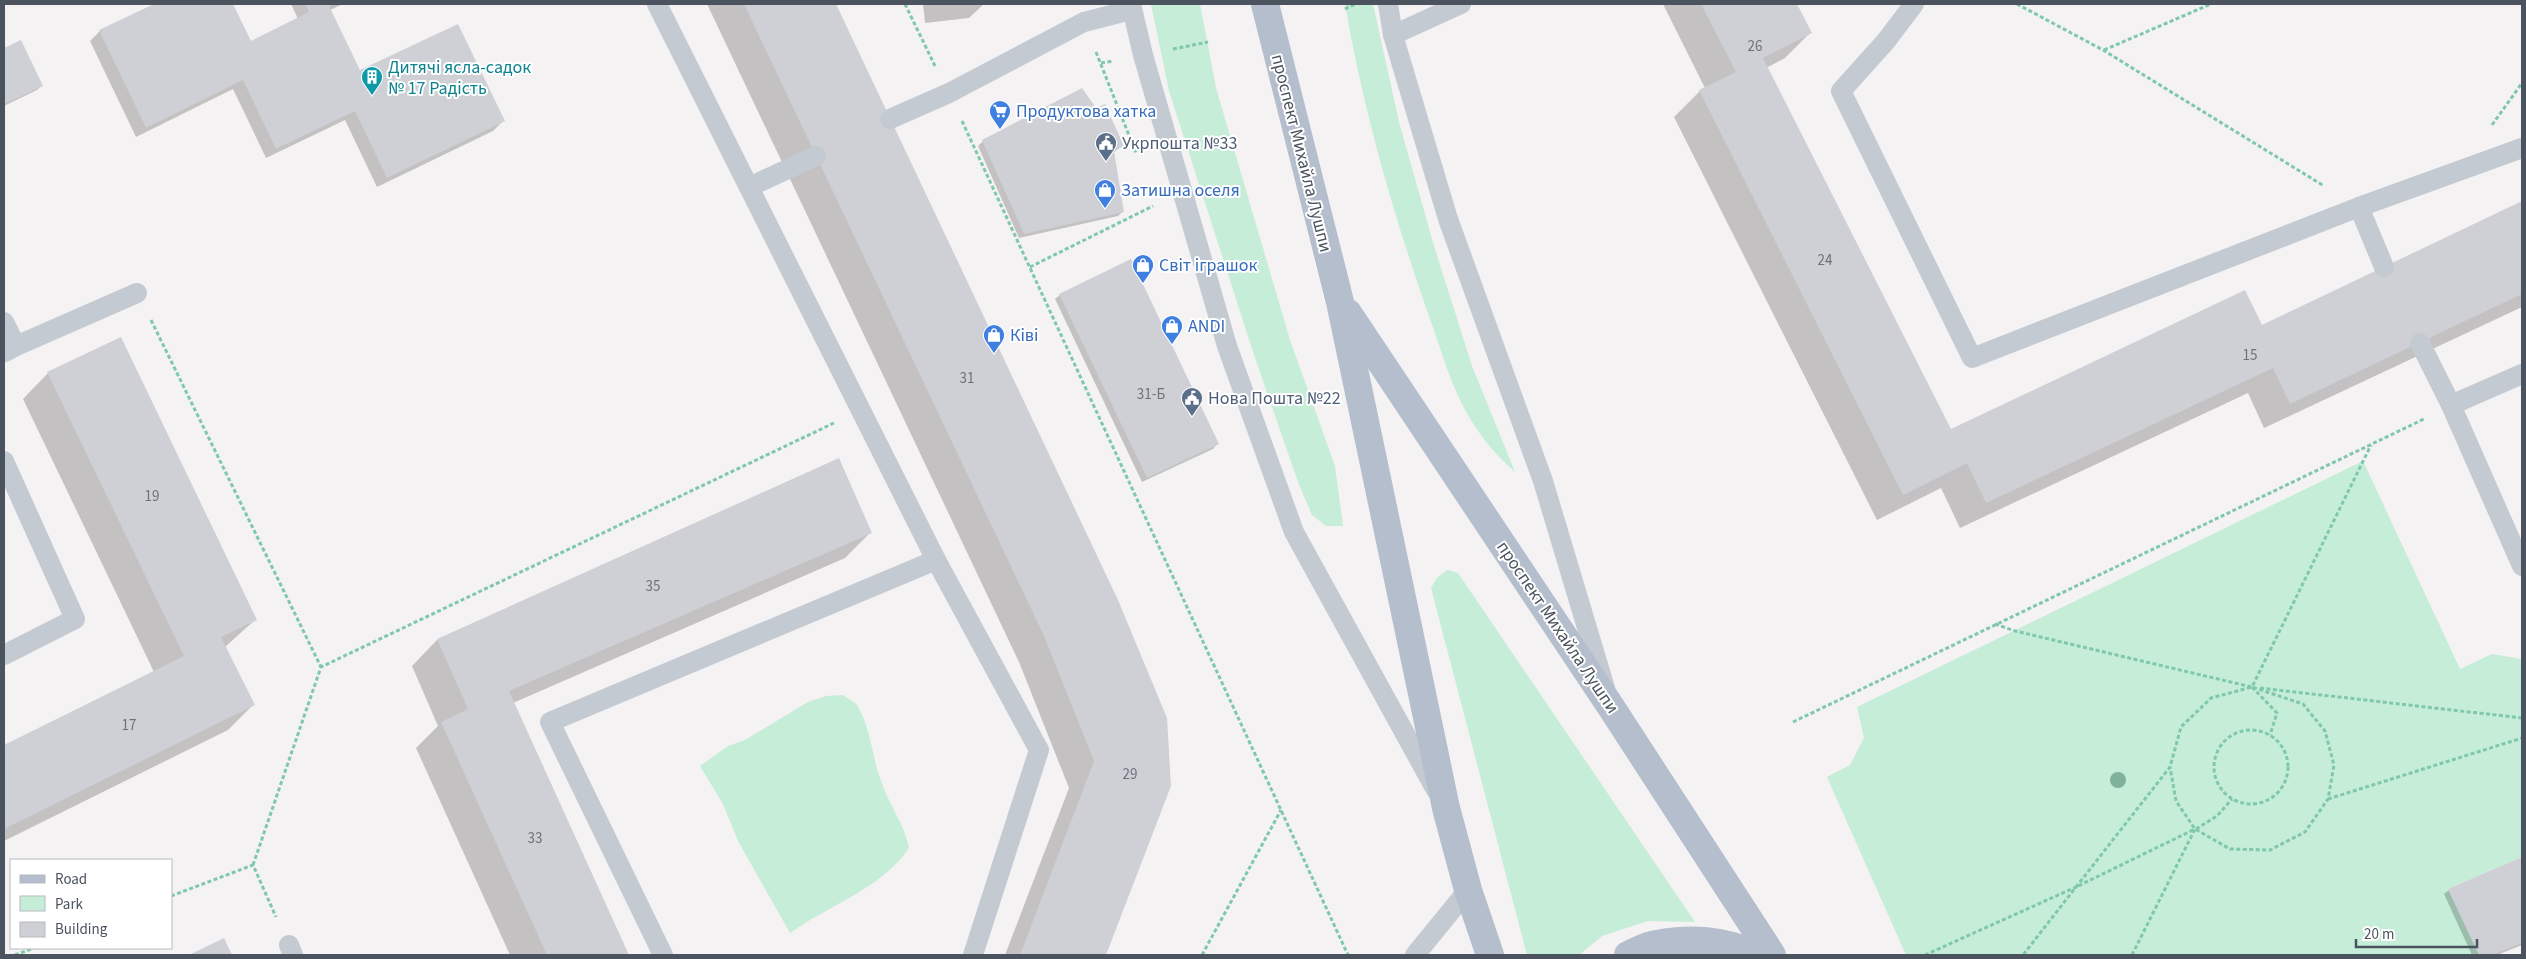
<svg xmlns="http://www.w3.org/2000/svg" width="2526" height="959" font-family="'Source Sans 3',sans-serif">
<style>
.green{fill:#c5edd8}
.shadow{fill:#0003}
.building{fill:#cfd0d5}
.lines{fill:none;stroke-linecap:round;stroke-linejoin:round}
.path{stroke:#7fc8ab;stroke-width:3;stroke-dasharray:4 2.5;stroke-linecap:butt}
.lane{stroke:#c4cad2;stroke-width:20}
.primary{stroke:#b4becd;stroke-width:28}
.tree{fill:#7fb19c}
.labels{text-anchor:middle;stroke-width:4;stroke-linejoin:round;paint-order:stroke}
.number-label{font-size:15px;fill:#6c727c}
.culture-label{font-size:18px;fill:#0d838f;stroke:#fff;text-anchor:start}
.shop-label{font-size:18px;fill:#366cbe;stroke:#fff;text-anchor:start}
.service-label{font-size:18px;fill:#4e5e75;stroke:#fff;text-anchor:start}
.street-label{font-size:18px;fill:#4b535e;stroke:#fff}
</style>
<rect width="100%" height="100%" fill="#f4f2f2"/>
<g class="green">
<path d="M 1151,4 L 1200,4 L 1216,88 L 1290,340 L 1335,466 L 1343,526 L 1326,526 L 1312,515 L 1298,482 L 1254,355 L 1169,91 Z"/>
<path d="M 1345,4 L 1373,4 L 1399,122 L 1434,246 L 1472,366 L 1515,472 C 1497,456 1484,441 1471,420 C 1452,390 1442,352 1430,319 C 1394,217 1363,110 1345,4 Z"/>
<path d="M 2363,461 L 2460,669 L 2492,654 L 2522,659 L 2522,857 L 2448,889 L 2479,955 L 1906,955 L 1827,777 L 1850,765 L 1864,738 L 1857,707 Z"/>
<path d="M 1447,570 L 1458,573 L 1695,922 L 1648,921 L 1602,936 L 1579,955 L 1527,955 L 1431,588 L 1437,578 Z"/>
<path d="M 843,695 C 848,699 856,702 858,707 C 871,729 872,757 881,781 C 889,805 904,823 909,848 C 881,889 829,905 790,933 L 738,841 L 723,804 L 700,766 L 728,746 L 745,740 L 808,702 L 826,696 Z"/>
</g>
<g class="shadow">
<path d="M 156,4 L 232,4 L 250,42 L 298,19 L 291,4 L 343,4 L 330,10 L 359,72 L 503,121 L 493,131 L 377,187 L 345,120 L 266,158 L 233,89 L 136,137 L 90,41 L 100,31 Z"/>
<path d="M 707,4 L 834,4 L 1117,601 L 1169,786 L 1104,955 L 1005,955 L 1069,788 L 1019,662 Z"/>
<path d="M 923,4 L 984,4 L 969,18 L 925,23 Z"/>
<path d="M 1663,4 L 1796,4 L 1810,33 L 1785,58 L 1766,68 L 1951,431 L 2261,326 L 2522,203 L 2522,307 L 2264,428 L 2248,393 L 1960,528 L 1941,488 L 1877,520 L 1674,117 L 1700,91 L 1705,88 Z"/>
<path d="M 20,41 L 41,86 L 37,90 L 4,106 L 4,49 Z"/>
<path d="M 983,141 L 1122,146 L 1113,153 L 1123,211 L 1118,216 L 1019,238 L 978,146 Z"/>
<path d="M 1060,295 L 1217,444 L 1213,449 L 1142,482 L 1055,299 Z"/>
<path d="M 48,373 L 256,619 L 225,647 L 254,704 L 228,730 L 4,841 L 4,747 L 154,672 L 23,399 Z"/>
<path d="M 838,460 L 871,532 L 845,558 L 513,703 L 628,955 L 510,955 L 416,748 L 438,726 L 412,666 L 437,640 Z"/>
<path d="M 2522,859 L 2522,945 L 2497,955 L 2472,955 L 2444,894 L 2449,890 Z"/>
</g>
<g class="building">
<path d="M 154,4 L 233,4 L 251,41 L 309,12 L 305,4 L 334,4 L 329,6 L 360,70 L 458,24 L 505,121 L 387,178 L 355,111 L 276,149 L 243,80 L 146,128 L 99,30 Z"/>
<path d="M 744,4 L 836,4 L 1118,600 L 1167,718 L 1171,786 L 1106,955 L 1020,955 L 1094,761 L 1044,636 Z"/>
<path d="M 1701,4 L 1797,4 L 1812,33 L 1763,58 L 1951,429 L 2245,290 L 2262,325 L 2522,201 L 2522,294 L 2290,404 L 2273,368 L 1986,503 L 1967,463 L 1903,495 L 1699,90 L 1736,72 Z"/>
<path d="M 21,40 L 43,86 L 4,104 L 4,48 Z"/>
<path d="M 1082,88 L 1096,108 L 1105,104 L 1124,146 L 1114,151 L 1124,212 L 1024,234 L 982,140 Z"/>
<path d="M 1131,259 L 1219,444 L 1147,478 L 1059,294 Z"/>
<path d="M 121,337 L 257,620 L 221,637 L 255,705 L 4,829 L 4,745 L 184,656 L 47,372 Z"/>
<path d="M 839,458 L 872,533 L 509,691 L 629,955 L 547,955 L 441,722 L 468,709 L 437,639 Z"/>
<path d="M 2522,857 L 2522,943 L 2492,955 L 2479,955 L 2448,889 Z"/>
<path d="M 224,938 L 232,955 L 189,955 Z"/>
</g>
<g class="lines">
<g class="path">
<path d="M 905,4 L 935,66"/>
<path d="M 2017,4 L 2103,50 L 2324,186"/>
<path d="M 1345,9 L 1355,4"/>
<path d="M 1173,49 L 1208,42"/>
<path d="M 2104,50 L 2211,4"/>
<path d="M 1096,52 L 1136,153"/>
<path d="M 1101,63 L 1113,61"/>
<path d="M 962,121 L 1348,955"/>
<path d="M 2492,125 L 2522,83"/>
<path d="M 1030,267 L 1153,206"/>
<path d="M 151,320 L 321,667"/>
<path d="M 1995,624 L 2015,631 L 2252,687 L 2371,445"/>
<path d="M 2252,687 L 2277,713 L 2270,735"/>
<path d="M 2260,688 L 2522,718"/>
<path d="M 1793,722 L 2424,419"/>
<circle cx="2251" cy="767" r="37"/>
<path d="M 2328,799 L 2522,738"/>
<path d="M 2196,829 L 2217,816 L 2232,799"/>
<path d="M 253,865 L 321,667 L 834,423"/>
<path d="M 171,896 L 253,865 L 276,917"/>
<path d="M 15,955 L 34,948"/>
<path d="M 1202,955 L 1281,810"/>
<path d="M 1925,955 L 2076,887 L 2023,955"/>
<path d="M 2132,955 L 2195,829 L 2076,887 L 2170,767 L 2181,727 L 2211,698 L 2252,687 L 2303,704 L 2325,731 L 2334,765 L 2328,799 L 2305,832 L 2270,850 L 2230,849 L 2195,829 L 2176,801 L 2170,767"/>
</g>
<g class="lane">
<path d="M 657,4 L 936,560 L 1039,750 L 973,955"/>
<path d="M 1131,4 L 1143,55 L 1227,346 L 1294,532 L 1436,790"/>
<path d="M 1388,4 L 1393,35 L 1448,219 L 1543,481 L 1605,688"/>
<path d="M 1914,4 L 1886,41 L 1841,91 L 1972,358 L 2359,207 L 2522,148"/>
<path d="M 1393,35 L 1461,4"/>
<path d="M 890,119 L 949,93 L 1084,22 L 1131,10"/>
<path d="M 749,187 L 816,156"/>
<path d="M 2359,207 L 2384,267"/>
<path d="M 4,322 L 16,346 L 5,352"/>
<path d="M 2420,343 L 2451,405 L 2522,566"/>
<path d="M 16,346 L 137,293"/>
<path d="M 2451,405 L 2522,374"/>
<path d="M 4,461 L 75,619 L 4,655"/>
<path d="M 289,945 L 293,955"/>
<path d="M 663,955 L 550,722 L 936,560"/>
<path d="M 1415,955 L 1468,890"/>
</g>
<g class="primary">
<path d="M 1265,4 L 1340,302 L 1446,808 L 1468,890 L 1490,955"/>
<path d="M 1348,313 L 1611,707 L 1772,955"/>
<path d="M 1628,955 C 1637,951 1647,945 1657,944 C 1688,938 1726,939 1753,955"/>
</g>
</g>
<circle class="tree" cx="2118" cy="780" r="8"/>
<defs>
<g id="building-pin" transform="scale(1.125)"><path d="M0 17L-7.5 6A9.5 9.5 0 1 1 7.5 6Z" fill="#0f9aa8" stroke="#fff"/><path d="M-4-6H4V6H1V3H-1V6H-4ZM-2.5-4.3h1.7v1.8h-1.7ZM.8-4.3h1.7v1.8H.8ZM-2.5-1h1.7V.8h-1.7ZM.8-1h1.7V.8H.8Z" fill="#fff"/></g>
<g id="supermarket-pin" transform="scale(1.125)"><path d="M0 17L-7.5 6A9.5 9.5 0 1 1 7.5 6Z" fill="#3f7fe0" stroke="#fff"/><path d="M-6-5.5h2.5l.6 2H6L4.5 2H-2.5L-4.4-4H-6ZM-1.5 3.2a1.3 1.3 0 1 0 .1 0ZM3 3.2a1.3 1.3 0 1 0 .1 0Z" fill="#fff"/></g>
<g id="civic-pin" transform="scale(1.125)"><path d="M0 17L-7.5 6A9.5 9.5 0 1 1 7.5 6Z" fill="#5c6f8a" stroke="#fff"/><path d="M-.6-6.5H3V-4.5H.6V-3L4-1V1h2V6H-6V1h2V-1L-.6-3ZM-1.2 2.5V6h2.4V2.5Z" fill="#fff"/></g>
<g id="shop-pin" transform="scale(1.125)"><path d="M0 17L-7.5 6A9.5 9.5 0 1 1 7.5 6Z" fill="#3f7fe0" stroke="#fff"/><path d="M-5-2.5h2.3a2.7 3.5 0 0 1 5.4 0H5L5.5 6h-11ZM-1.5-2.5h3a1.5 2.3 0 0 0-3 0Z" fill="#fff"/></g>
</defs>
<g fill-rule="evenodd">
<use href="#building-pin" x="372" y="77"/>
<use href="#supermarket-pin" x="1000" y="111"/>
<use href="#civic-pin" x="1106" y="143"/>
<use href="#shop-pin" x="1105" y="190"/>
<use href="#shop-pin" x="1143" y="265"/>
<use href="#shop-pin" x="1172" y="326"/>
<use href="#shop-pin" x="994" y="335"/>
<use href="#civic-pin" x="1192" y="398"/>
</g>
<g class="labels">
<g class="number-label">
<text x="1755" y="51">26</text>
<text x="1825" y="265">24</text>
<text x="2250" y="360">15</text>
<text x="967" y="383">31</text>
<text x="1151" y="399">31-Б</text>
<text x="152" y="501">19</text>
<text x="653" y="591">35</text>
<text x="129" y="730">17</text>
<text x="1130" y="779">29</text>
<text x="535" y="843">33</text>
</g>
<g class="culture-label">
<text x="388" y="73">Дитячі ясла-садок<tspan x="388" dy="21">№ 17 Радість</tspan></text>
</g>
<g class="shop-label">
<text x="1016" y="117">Продуктова хатка</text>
<text x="1121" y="196">Затишна оселя</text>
<text x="1159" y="271">Світ іграшок</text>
<text x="1188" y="332">ANDI</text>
<text x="1010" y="341">Ківі</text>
</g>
<g class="service-label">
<text x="1122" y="149">Укрпошта №33</text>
<text x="1208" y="404">Нова Пошта №22</text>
</g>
<g class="street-label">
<text transform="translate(1302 153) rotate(76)" y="6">проспект Михайла Лушпи</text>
<text transform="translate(1558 627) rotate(56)" y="6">проспект Михайла Лушпи</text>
</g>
</g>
<rect width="2526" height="959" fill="none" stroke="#4b535e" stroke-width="10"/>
<rect x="10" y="859" width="162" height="90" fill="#ffffff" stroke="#b7babf"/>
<rect x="20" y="875" width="25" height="8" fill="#b4becd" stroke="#b7babf"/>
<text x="55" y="884" font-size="15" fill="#4b535e">Road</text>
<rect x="20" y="896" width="25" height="15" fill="#c5edd8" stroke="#b7babf"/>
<text x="55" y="909" font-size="15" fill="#4b535e">Park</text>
<rect x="20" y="922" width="25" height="15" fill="#cfd0d5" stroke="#b7babf"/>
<text x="55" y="934" font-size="15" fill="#4b535e">Building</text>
<path d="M2356 939v8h121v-8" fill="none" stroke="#4b535e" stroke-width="2.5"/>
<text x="2364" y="939" font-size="15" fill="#4b535e" stroke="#ffffff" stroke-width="4" paint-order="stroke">20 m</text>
</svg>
